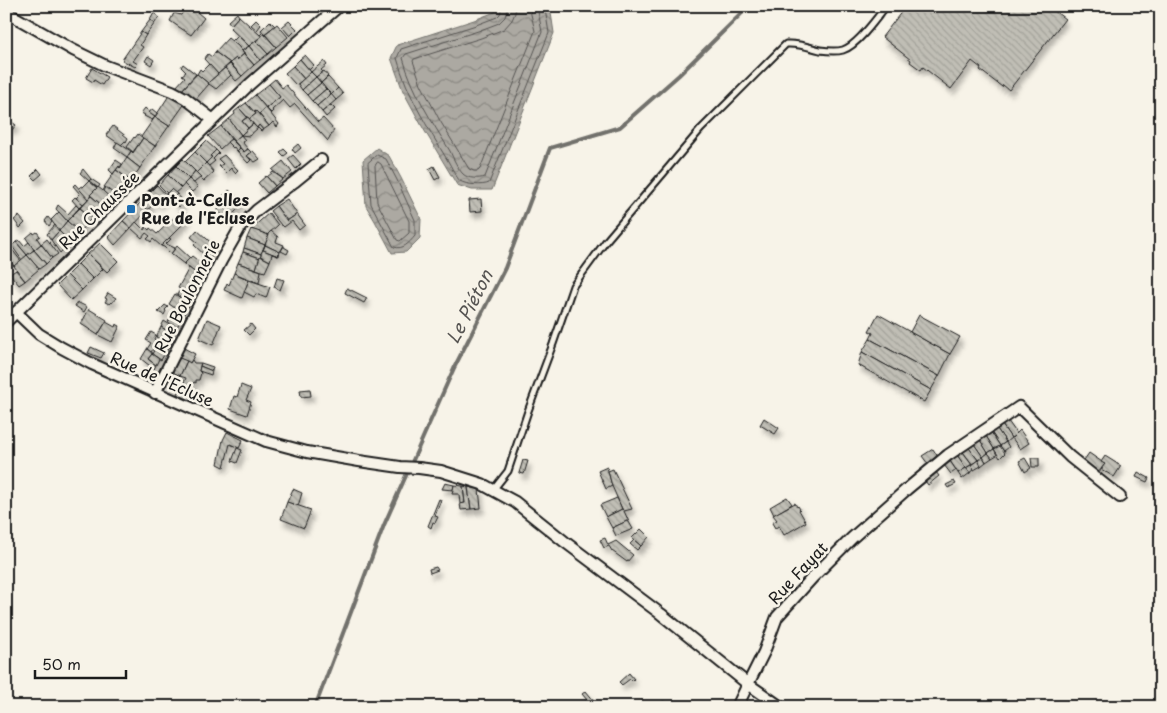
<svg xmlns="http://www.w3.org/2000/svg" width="1167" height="713" font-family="'Playpen Sans',sans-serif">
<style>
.water{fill:url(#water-waves);stroke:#72716c}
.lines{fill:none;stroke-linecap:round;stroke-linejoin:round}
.shore{stroke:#565452;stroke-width:1}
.stream{stroke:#72716c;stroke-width:4}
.building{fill:url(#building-back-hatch);stroke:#1c1c1c;filter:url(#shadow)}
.service-casing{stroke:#1c1c1c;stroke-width:9}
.minor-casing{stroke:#1c1c1c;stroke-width:14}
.service{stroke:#f7f3e8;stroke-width:5}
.minor{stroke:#f7f3e8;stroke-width:10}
.poi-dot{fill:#1f6fb2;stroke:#f7f3e8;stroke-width:2}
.labels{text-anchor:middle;stroke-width:5;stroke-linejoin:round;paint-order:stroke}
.poi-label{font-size:16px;font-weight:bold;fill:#1c1c1c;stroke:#f7f3e8;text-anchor:start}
.street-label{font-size:16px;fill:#1c1c1c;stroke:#f7f3e8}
.water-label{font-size:18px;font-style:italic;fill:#565452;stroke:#f7f3e8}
</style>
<defs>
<pattern id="water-waves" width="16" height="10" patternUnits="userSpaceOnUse" patternTransform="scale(1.25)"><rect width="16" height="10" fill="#aca9a2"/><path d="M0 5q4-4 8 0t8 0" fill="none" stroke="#8b8983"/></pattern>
<pattern id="building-back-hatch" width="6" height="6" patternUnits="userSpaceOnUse" patternTransform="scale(1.25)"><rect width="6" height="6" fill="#c0beb5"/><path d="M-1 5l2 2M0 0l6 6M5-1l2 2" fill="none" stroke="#a4a39b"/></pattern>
<filter id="shadow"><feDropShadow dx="3" dy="5.5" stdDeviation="2.5" flood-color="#0004"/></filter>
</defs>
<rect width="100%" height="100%" fill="#f7f3e8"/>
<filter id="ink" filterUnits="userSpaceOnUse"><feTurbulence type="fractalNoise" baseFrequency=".02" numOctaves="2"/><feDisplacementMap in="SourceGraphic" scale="10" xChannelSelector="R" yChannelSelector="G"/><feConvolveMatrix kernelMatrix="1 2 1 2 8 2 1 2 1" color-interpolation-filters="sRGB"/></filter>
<g filter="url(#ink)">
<g class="water">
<path d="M 498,6 L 547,6 L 551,13 L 554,33 L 492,190 L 472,190 L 457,185 L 423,128 L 403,91 L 391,58 L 397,45 L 474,20 L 495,12 Z"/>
<path d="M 377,148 L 389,156 L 401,178 L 421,219 L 420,238 L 406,252 L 392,253 L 375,221 L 366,206 L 363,160 Z"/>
</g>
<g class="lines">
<g class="shore">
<path d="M 502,6 L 500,14 L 497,17 L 476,25 L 401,49 L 397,58 C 407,95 428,128 448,161 C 451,166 456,177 460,181 C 466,185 483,186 489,183 L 549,33 L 546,15 L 543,6"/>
<path d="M 508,6 L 505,17 L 499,23 L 478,31 L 406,54 L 403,58 C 412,91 432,122 450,151 C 453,158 458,169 463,174 C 468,179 479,179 485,177 L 542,32 L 537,6"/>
<path d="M 516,6 L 515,13 L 512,20 L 504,29 L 481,38 L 414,59 L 413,61 L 421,84 L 439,119 L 469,169 L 474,171 L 478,171 L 480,169 L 535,31 L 529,6"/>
<path d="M 377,155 L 386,159 L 397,180 L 415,220 L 415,236 C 409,243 403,250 394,247 L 371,204 L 368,163 Z"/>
<path d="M 378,162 L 381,164 L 409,221 L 409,233 L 400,241 L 397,240 L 377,202 L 375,166 Z"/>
</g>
<path class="stream" d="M 315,707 L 384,525 L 454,368 L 505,268 L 550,148 L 620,127 L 679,75 L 742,13 L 748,6"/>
</g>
<g class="building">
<path d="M 187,6 L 190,6 L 204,18 L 191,35 L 170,21 L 174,13 L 181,15 Z"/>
<path d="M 906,6 L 1048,6 L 1065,19 L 1009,90 L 1003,85 L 1002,87 L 980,70 L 981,68 L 972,61 L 951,89 L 923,67 L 921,70 L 910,62 L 911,60 L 882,37 Z"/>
<path d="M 154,13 L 159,17 L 155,23 L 150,20 Z"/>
<path d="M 237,13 L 239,16 L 231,25 L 228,21 Z"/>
<path d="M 239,16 L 260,35 L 263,32 L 264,34 L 249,46 L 230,28 L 232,26 L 231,25 Z"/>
<path d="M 150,20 L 155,23 L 146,35 L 141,32 Z"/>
<path d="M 256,20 L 261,25 L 257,30 L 251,25 Z"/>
<path d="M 270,21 L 275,26 L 264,34 L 261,30 Z"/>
<path d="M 289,21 L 297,29 L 290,36 L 282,27 Z"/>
<path d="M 277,24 L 288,37 L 276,47 L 265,34 Z"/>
<path d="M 141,32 L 146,35 L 140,45 L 143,47 L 133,61 L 138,64 L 135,67 L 122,60 Z"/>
<path d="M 264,34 L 276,47 L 268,54 L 256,41 Z"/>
<path d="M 238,36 L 249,46 L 242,51 L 238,46 L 231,41 L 233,39 L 234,40 Z"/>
<path d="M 228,38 L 238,46 L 244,54 L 237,60 L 236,58 L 230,63 L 215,52 Z"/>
<path d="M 256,41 L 268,54 L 260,60 L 249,46 Z"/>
<path d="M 249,46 L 260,60 L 254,65 L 242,51 Z"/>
<path d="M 215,52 L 230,63 L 218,74 L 204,59 L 208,54 L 212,57 Z"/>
<path d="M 244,54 L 254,65 L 242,76 L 230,63 L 236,58 L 237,60 Z"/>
<path d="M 305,55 L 314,65 L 309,70 L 300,59 Z"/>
<path d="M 148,56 L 154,60 L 151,65 L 145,61 Z"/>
<path d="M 300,59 L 311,72 L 304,79 L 293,66 Z"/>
<path d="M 324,61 L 327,65 L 321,70 L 323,72 L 316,77 L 311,72 Z"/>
<path d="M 183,64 L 196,74 L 181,91 L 176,87 L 185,77 L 182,75 L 186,72 L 181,67 Z"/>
<path d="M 209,64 L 218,74 L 208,83 L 197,74 L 200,69 L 202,71 Z"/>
<path d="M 230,64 L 242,76 L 236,81 L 225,68 Z"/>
<path d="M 293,66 L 304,79 L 296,85 L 285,73 Z"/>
<path d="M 92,68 L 107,77 L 102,85 L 94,80 L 93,82 L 86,78 Z"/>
<path d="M 225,68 L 231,75 L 216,89 L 209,84 L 208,83 Z"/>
<path d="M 324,71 L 328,76 L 321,83 L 316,77 Z"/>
<path d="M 311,72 L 316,77 L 302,90 L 298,84 Z"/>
<path d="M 197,74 L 209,84 L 195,100 L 181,91 Z"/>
<path d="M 316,77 L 321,83 L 307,95 L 302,90 Z"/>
<path d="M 328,77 L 338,88 L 331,95 L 321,83 Z"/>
<path d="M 275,79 L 282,88 L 286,85 L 318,122 L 323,118 L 334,130 L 328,141 L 295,104 L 290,108 L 283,100 L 272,110 L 273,111 L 271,113 L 266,108 L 280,97 L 269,84 Z"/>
<path d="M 321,83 L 326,89 L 312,101 L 307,95 Z"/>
<path d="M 269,84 L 280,97 L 266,108 L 255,95 Z"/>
<path d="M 338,88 L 343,94 L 336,100 L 331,95 Z"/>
<path d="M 326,89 L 331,94 L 317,106 L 312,101 Z"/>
<path d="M 170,94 L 186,102 L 169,126 L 155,117 Z"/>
<path d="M 331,94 L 336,100 L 322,112 L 317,106 Z"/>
<path d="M 255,95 L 266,108 L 259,114 L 256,111 L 254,112 L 246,103 Z"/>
<path d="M 246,103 L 256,114 L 249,119 L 239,108 Z"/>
<path d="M 331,105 L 335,109 L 326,117 L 322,112 Z"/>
<path d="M 145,108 L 155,117 L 152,120 L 144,116 L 145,115 L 141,113 Z"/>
<path d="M 239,108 L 247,117 L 242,121 L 248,128 L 241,135 L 229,119 L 235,114 L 234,112 Z"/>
<path d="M 266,108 L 279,124 L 277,127 L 273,122 L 269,126 L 259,114 Z"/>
<path d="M 152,109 L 157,113 L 155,117 L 149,113 Z"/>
<path d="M 256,111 L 269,126 L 263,130 L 259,125 L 257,128 L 249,119 L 256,114 L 255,112 Z"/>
<path d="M 155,117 L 169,126 L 155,146 L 141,137 Z"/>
<path d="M 248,117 L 253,124 L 248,128 L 242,121 Z"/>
<path d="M 229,119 L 241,135 L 234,141 L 221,126 Z"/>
<path d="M 9,120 L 16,125 L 12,130 L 6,126 Z"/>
<path d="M 253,124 L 257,128 L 259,125 L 263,130 L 261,131 L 258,128 L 249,136 L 241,135 Z"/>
<path d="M 113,126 L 128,138 L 126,142 L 125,141 L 121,145 L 106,135 Z"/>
<path d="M 221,126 L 231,139 L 220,149 L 208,136 Z"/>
<path d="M 138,134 L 143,138 L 133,152 L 127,147 L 134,137 L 135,138 Z"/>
<path d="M 241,135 L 245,140 L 242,142 L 248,149 L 244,152 L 234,141 Z"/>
<path d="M 143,138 L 155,146 L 140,168 L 127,158 L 131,151 L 133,153 Z"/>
<path d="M 231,139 L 240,148 L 237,151 L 234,147 L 233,148 L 227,142 Z"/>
<path d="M 206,141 L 216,150 L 210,156 L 212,157 L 206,163 L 195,152 Z"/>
<path d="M 117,142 L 131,151 L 127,157 L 114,148 Z"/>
<path d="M 298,144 L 301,148 L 295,153 L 292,149 Z"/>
<path d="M 240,148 L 244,152 L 248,149 L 251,152 L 247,156 L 251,160 L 248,163 L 237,151 Z"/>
<path d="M 284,149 L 288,153 L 284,156 L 280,152 Z"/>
<path d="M 216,150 L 219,153 L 213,159 L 215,161 L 209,166 L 206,163 L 212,157 L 210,156 Z"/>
<path d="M 253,151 L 260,159 L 255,162 L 247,156 Z"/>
<path d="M 195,152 L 206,163 L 196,173 L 185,162 Z"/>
<path d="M 224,155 L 238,170 L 235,173 L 231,168 L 226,173 L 219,166 L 223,164 L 218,159 Z"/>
<path d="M 293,155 L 301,164 L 296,169 L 288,159 Z"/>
<path d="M 127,158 L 140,168 L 131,181 L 116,170 L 119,166 L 120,168 Z"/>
<path d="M 183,159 L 195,171 L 189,179 L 176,166 Z"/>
<path d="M 116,160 L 122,164 L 120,168 L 119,166 L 113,174 L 109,170 Z"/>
<path d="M 283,161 L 292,172 L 283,179 L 272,170 Z"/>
<path d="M 206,163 L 214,172 L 204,181 L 196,173 Z"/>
<path d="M 176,166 L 189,179 L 181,188 L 168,175 Z"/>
<path d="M 434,166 L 440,177 L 435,180 L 429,169 Z"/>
<path d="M 38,169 L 42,174 L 35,180 L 31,176 Z"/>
<path d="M 83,169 L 91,179 L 89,181 L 80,173 Z"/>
<path d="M 116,170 L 131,181 L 118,197 L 104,187 Z"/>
<path d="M 195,171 L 201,177 L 194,183 L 189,179 Z"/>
<path d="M 273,172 L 283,179 L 275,186 L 267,177 Z"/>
<path d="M 168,175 L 181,188 L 175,193 L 171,189 L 167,193 L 159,185 Z"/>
<path d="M 266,176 L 275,186 L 267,193 L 258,183 Z"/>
<path d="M 91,179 L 100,185 L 98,188 L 89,181 Z"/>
<path d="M 189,179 L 198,187 L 192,192 L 184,184 Z"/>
<path d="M 89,181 L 97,188 L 88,199 L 78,189 L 81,186 L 83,187 Z"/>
<path d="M 75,184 L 88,199 L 83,204 L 76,198 L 80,194 L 73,186 Z"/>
<path d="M 157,185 L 167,196 L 159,204 L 149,193 Z"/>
<path d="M 98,187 L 111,197 L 103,206 L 90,195 Z"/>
<path d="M 105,187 L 118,197 L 114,201 L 103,191 Z"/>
<path d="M 171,189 L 177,194 L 172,199 L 166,194 Z"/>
<path d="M 229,190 L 243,203 L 228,220 L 217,211 L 226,200 L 222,197 Z"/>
<path d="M 177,194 L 184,202 L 179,207 L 172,199 Z"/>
<path d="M 91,196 L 103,206 L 92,218 L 80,208 Z"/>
<path d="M 75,197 L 83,204 L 79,208 L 72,200 Z"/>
<path d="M 146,197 L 153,204 L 148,210 L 140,203 Z"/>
<path d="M 287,199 L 297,214 L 287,221 L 276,206 Z"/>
<path d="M 481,199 L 482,211 L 470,212 L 469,200 Z"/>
<path d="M 140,203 L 148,210 L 131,228 L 123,221 Z"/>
<path d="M 58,205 L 68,214 L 76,205 L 79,208 L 67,221 L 56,209 Z"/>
<path d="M 276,206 L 287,221 L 297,214 L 305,225 L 299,230 L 292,221 L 284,227 L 282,225 L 281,225 L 270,211 Z"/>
<path d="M 80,208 L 92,218 L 79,232 L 67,221 Z"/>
<path d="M 182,210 L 189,216 L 185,220 L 186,221 L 161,246 L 153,239 L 151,242 L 147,239 L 150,236 L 146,233 L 142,238 L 131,228 L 136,222 L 144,230 L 146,227 L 149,230 L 150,228 L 157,234 Z"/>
<path d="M 59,212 L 67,221 L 59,231 L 51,220 Z"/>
<path d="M 269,213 L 278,225 L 267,235 L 251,229 Z"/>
<path d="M 19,216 L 25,223 L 20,228 L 14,220 Z"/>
<path d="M 48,217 L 52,222 L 49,226 L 45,221 Z"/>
<path d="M 67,221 L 79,232 L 70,242 L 59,231 Z"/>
<path d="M 123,221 L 131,228 L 115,245 L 108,237 Z"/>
<path d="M 55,225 L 59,231 L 51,240 L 47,234 Z"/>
<path d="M 251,229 L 269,235 L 265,245 L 247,238 Z"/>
<path d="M 197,230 L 216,247 L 210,260 L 194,245 L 197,242 L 191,237 Z"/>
<path d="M 59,231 L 70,242 L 60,253 L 51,240 Z"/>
<path d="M 271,231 L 278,237 L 276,242 L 284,245 L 280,252 L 265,245 L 269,235 L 267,235 Z"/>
<path d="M 33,232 L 34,234 L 37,232 L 40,236 L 37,238 L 41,244 L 34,250 L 26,238 Z"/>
<path d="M 169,238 L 171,239 L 166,244 L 175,248 L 171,254 L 164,247 L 161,246 Z"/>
<path d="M 247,238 L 265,245 L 261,254 L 244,248 Z"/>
<path d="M 47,239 L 58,254 L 52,258 L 41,244 Z"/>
<path d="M 19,240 L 24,246 L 29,242 L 34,250 L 27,255 L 16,242 Z"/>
<path d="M 16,242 L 27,255 L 22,260 L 12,246 Z"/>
<path d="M 7,243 L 21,261 L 14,266 L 6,256 Z"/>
<path d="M 100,243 L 118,261 L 107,272 L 88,254 Z"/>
<path d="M 41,244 L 52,258 L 46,264 L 34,250 Z"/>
<path d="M 265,245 L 280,252 L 278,256 L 263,250 Z"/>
<path d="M 265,245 L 263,250 L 278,256 L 279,253 L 279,256 L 272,254 L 270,261 L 260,256 Z"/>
<path d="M 177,246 L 190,258 L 184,264 L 171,254 Z"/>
<path d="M 284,246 L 284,247 L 289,250 L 287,254 L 281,251 Z"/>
<path d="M 244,248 L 261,254 L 260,258 L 243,252 Z"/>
<path d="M 34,250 L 46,264 L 39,269 L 27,255 Z"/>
<path d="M 243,252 L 260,258 L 256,269 L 238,263 Z"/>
<path d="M 88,254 L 103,269 L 93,279 L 78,264 Z"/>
<path d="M 27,255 L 39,269 L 25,281 L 14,266 Z"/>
<path d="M 192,256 L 206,267 L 201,277 L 184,264 Z"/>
<path d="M 260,256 L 270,261 L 265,272 L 256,269 Z"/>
<path d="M 238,263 L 261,271 L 259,283 L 234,273 Z"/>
<path d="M 78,264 L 93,279 L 82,290 L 67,275 Z"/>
<path d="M 189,268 L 201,277 L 191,294 L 178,288 Z"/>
<path d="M 16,270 L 25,281 L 19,285 L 10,274 Z"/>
<path d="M 234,273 L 249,280 L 242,298 L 224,290 L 227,283 L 229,285 Z"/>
<path d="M 67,275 L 82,290 L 71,300 L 57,285 Z"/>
<path d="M 277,278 L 284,280 L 280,290 L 274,287 Z"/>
<path d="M 249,280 L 270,287 L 266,298 L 256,294 L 254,297 L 244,292 Z"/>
<path d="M 347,288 L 367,298 L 364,303 L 345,293 Z"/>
<path d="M 179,291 L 185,294 L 182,299 L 177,295 Z"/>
<path d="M 186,292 L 195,296 L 184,314 L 169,304 L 175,294 L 182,299 Z"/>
<path d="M 108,293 L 116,298 L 112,303 L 111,302 L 109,304 L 105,302 L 107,299 L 105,298 Z"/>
<path d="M 77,302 L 87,307 L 84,312 L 75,306 Z"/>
<path d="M 165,305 L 168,307 L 165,310 L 166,311 L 164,315 L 158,312 Z"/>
<path d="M 89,309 L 107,320 L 98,335 L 81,324 Z"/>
<path d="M 176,309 L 184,314 L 177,327 L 168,322 Z"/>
<path d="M 878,314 L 950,354 L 939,376 L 870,339 L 873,333 L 869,331 Z"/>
<path d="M 919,315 L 960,337 L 950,354 L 910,332 Z"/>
<path d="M 207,319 L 221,325 L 213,345 L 199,339 Z"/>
<path d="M 164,321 L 177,329 L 174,335 L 161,327 Z"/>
<path d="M 106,322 L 115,327 L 116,324 L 120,326 L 112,342 L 98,335 Z"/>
<path d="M 251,324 L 255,329 L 249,335 L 244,330 Z"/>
<path d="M 161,327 L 174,335 L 170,345 L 156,337 Z"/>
<path d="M 151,332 L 156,335 L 154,339 L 158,342 L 151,352 L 147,349 L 151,343 L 146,340 Z"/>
<path d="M 870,339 L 939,376 L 931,390 L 862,352 Z"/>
<path d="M 160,340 L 170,345 L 161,360 L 152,354 Z"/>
<path d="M 91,347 L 104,353 L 101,358 L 88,353 Z"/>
<path d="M 182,347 L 195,354 L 190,363 L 177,357 Z"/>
<path d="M 147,349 L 151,352 L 152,354 L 148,359 L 156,365 L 154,369 L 141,359 Z"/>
<path d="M 862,352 L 931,390 L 924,402 L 858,365 Z"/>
<path d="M 152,354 L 159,359 L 156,365 L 148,359 Z"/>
<path d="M 177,357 L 187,361 L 180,376 L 171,371 Z"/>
<path d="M 192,360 L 194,363 L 201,363 L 199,371 L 201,373 L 199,380 L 196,380 L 196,383 L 194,382 L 188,394 L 199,400 L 198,404 L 177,394 L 179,390 L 180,391 L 186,378 L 180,376 L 187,361 L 190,363 Z"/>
<path d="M 201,363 L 213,367 L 212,371 L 200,366 Z"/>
<path d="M 200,366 L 212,371 L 211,375 L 199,371 Z"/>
<path d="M 171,371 L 180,376 L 174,389 L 165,384 Z"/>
<path d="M 241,385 L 251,389 L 246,400 L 251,402 L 247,415 L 230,409 L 234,396 L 237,397 Z"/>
<path d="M 310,389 L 311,396 L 301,397 L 300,390 Z"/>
<path d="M 764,418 L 779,428 L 775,434 L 760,425 Z"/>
<path d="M 1008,421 L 1017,434 L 1011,438 L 1002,425 Z"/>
<path d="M 1002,425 L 1011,438 L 1006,442 L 997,429 Z"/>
<path d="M 997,429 L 1006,442 L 1000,446 L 991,432 Z"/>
<path d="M 1020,430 L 1029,443 L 1020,449 L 1012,438 Z"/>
<path d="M 227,432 L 243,440 L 239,448 L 230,444 L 224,467 L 218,464 L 223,440 Z"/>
<path d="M 991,432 L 1000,446 L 994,449 L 986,436 Z"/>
<path d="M 986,436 L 994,449 L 988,453 L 980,440 Z"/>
<path d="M 980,440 L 988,453 L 983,457 L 974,444 Z"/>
<path d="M 1006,442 L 1009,447 L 1004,451 L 1000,446 Z"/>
<path d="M 974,444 L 983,457 L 978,460 L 969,448 Z"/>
<path d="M 1000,446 L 1005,453 L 1000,458 L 994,449 Z"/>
<path d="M 237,448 L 242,450 L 237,463 L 232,461 Z"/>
<path d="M 969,448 L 978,460 L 972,464 L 963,452 Z"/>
<path d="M 933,449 L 938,457 L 928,464 L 922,456 Z"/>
<path d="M 994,449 L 997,455 L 992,458 L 988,453 Z"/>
<path d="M 963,452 L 972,464 L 966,468 L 957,455 Z"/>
<path d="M 988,453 L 992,458 L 986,462 L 983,457 Z"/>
<path d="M 1089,453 L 1105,464 L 1098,473 L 1082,463 Z"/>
<path d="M 957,455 L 966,468 L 958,473 L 950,461 Z"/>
<path d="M 1105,456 L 1121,466 L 1114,477 L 1101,469 L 1105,464 L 1101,462 Z"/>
<path d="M 983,457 L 986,462 L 981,466 L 978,460 Z"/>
<path d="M 1025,458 L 1031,468 L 1025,472 L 1019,461 Z"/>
<path d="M 1031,458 L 1039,458 L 1039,467 L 1032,467 Z"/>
<path d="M 523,460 L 528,461 L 524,474 L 519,473 Z"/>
<path d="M 978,460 L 981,466 L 974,470 L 971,465 Z"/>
<path d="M 950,461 L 956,470 L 951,474 L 944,465 Z"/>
<path d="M 971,465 L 974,470 L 970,473 L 966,468 Z"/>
<path d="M 607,467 L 612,486 L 606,489 L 598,471 Z"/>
<path d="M 966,468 L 970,473 L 962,479 L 958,473 Z"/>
<path d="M 613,469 L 632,509 L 624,511 L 622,509 L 612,486 L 608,471 Z"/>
<path d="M 936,472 L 939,476 L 928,485 L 925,481 Z"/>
<path d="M 1138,472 L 1149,478 L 1147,482 L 1136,477 Z"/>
<path d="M 954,481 L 956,484 L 948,488 L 946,485 Z"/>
<path d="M 445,483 L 454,485 L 453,490 L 442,489 Z"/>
<path d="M 454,485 L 463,486 L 465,503 L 460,504 L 459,494 L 452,494 Z"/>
<path d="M 463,486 L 468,487 L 471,509 L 461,510 L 460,504 L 465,503 Z"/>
<path d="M 468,487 L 479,489 L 481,508 L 471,509 Z"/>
<path d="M 293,489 L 302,493 L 298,506 L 287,502 Z"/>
<path d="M 787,497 L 792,504 L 774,515 L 770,507 Z"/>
<path d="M 617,498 L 622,509 L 606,517 L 600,505 Z"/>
<path d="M 439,499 L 441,500 L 435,516 L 438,517 L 435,523 L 433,522 L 431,528 L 428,526 Z"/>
<path d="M 287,502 L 311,510 L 304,528 L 281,519 Z"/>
<path d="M 795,503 L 797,507 L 798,506 L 800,509 L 799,510 L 806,522 L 784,535 L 779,526 L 775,528 L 772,523 L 777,520 L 773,515 Z"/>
<path d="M 622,509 L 624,511 L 629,522 L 627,521 L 612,528 L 606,517 Z"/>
<path d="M 627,521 L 629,522 L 633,529 L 616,536 L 612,528 Z"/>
<path d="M 641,529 L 649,537 L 641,546 L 632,538 Z"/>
<path d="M 605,538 L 608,545 L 616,541 L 633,555 L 627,562 L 612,551 L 609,546 L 604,548 L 600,540 Z"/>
<path d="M 634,540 L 641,546 L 637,550 L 630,544 Z"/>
<path d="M 436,567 L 438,570 L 430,573 L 429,569 Z"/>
<path d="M 629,673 L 634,679 L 632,681 L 630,679 L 622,685 L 619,682 Z"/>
<path d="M 586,691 L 599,707 L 593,707 L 582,694 Z"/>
<path d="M 663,701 L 668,704 L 666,707 L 659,707 Z"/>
</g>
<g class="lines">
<g class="service-casing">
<path id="service" d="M 493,490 L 508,471 L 528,411 L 553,344 L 573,286 L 606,241 L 701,129 L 786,44 C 799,43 808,47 820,50 C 827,51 836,52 843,50 C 857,46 877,18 886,6"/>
</g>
<g class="minor-casing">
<g id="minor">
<path d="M 6,12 L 73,50 L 106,66 L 172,91 L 185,98 L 212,119"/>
<path d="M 16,312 L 39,334 L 62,348 L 92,364 L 266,441 L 307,452 L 359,461 L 400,467 L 419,468 L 441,471 L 482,484 L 515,502 L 565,542 L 661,614 L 748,684 L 764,652 L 777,617 L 813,577 L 852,538 L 907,489 L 948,455 L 1019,407 L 1070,457 L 1120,497"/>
<path d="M 6,322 L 250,84 L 339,6"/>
<path d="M 155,393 L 221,261 L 241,226 L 257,210 L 294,182 L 321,160"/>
<path d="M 737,707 L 748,684 L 781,707"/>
</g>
</g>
<use href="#service" class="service"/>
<use href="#minor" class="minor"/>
</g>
</g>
<rect class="poi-dot" x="126" y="204" width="10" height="10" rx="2.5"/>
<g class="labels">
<g class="poi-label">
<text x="141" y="206">Pont-à-Celles<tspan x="141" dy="18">Rue de l'Ecluse</tspan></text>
</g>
<g class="street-label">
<text transform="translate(99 210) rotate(-44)" y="6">Rue Chaussée</text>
<text transform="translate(187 296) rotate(-63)" y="6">Rue Boulonnerie</text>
<text transform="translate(162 379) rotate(24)" y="6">Rue de l'Ecluse</text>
<text transform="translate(798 573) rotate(-47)" y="6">Rue Fayat</text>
</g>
<g class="water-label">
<text transform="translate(470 307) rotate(-63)" y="6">Le Piéton</text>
</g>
</g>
<rect width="1167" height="713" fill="none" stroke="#f7f3e8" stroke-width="25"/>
<rect x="12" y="12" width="1142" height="688" fill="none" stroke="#1c1c1c" stroke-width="2" filter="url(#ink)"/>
<path d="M35 670v8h91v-8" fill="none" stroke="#1c1c1c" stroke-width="2.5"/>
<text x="42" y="670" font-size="15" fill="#1c1c1c" stroke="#f7f3e8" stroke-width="4" paint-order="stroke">50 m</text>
</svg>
